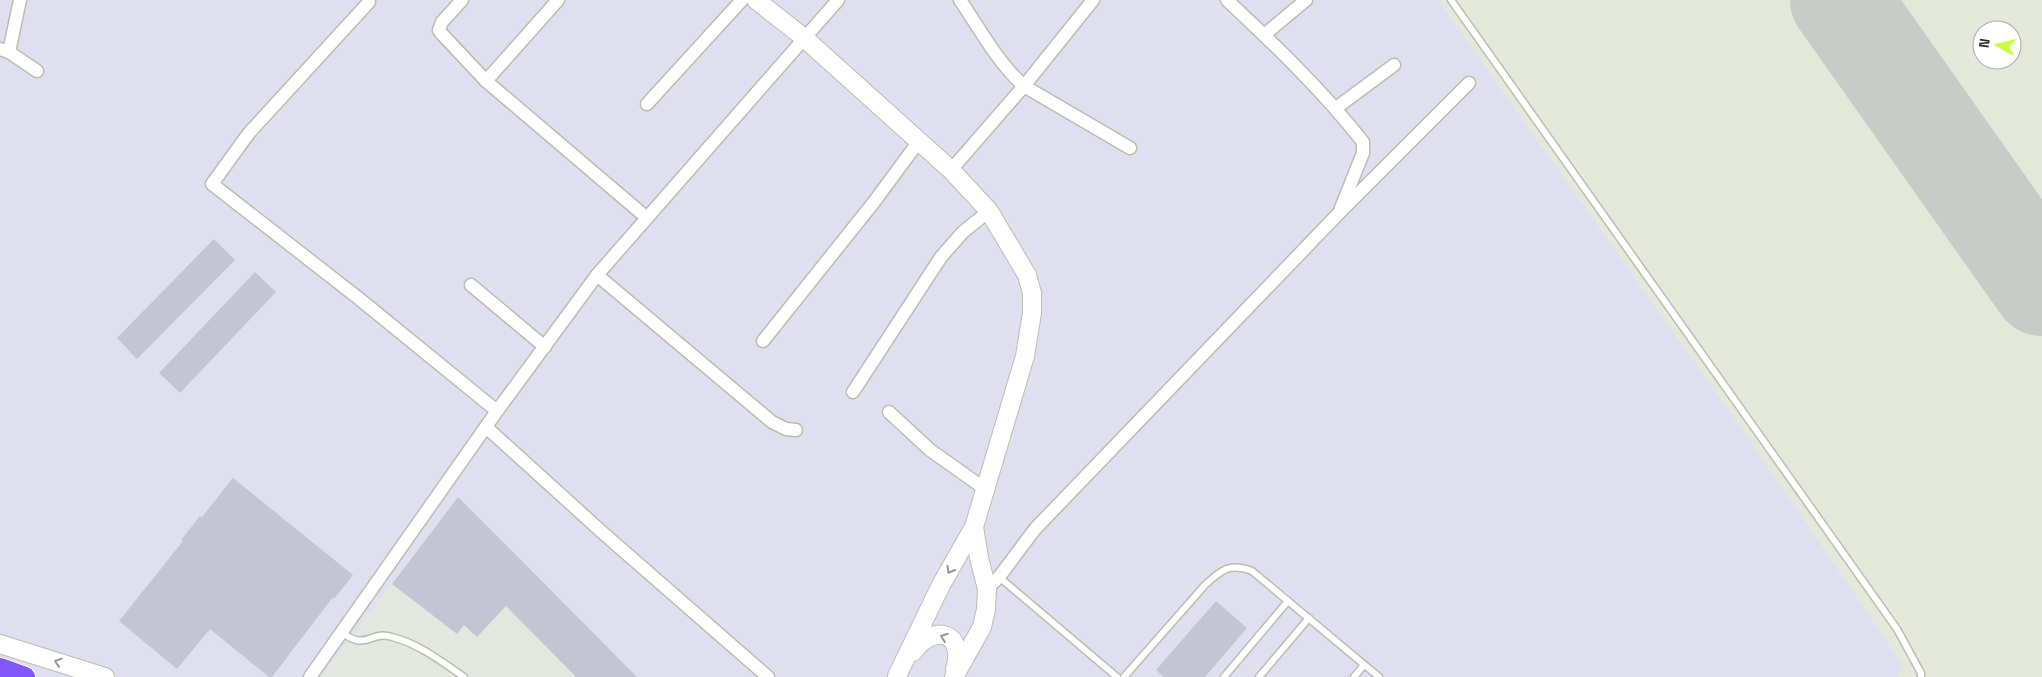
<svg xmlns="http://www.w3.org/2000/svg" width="2042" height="677" font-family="'Space Grotesk',sans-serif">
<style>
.industrial{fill:#e2e8e0}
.airport{fill:#e4e8db;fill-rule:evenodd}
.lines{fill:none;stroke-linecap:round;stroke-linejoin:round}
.runway{stroke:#c8ccc8;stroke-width:100}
.building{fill:#c5c4d2}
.lane-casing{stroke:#babeaf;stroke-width:9}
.street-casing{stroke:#babeaf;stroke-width:15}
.secondary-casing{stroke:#babeaf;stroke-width:20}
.primary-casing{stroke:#fff;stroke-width:22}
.lane{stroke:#fff;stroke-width:6}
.street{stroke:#fff;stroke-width:12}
.secondary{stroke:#fff;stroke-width:18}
.primary{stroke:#8058fc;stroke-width:20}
.oneway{stroke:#969696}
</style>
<rect width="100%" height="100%" fill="#e0dff0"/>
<path class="industrial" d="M 458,497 L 637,677 L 320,677 Z"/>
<path class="airport" d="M 1438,0 L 2042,0 L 2042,677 L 1898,677 L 1902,664 L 1739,425 ZM 1982,30 L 2012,30 L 2012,60 L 1982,60 Z"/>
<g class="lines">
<path class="runway" d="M 1840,0 L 2042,286"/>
</g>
<g class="building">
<path d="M 214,239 L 235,260 L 137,359 L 117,338 Z"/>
<path d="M 255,272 L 276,292 L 180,393 L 159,373 Z"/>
<path d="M 233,478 L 353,575 L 334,599 L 333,597 L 272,677 L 269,677 L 210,629 L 177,669 L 119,621 L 183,541 L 181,540 L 200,516 L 202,517 Z"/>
<path d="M 458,497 L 518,557 L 637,677 L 576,677 L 506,606 L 477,637 L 464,625 L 457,634 L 392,584 Z"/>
<path d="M 1216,601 L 1247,628 L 1205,677 L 1164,677 L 1156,670 Z"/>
</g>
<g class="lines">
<g class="lane-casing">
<g id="lane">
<path d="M 1451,0 L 1897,629 L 1921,673 L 1921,677"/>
<path d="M 999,577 L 1117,677"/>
<path d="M 341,632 C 368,652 369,630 392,637 C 419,644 441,661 464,677"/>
<path d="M 1124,677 L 1205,585 C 1222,569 1230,563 1252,571 L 1379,677"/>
<path d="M 1224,677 L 1288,601"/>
<path d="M 1259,677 L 1309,618"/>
<path d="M 1354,677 L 1364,665"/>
</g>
</g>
<g class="street-casing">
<g id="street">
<path d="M 462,0 L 442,22 L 439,30 L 441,33 L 486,81 L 647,218"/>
<path d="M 960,0 C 980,29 997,62 1024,86 L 1130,148"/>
<path d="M 1227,0 C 1275,45 1323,91 1363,142 L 1363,153 L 1341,208"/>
<path d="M 369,2 L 249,133 L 212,184 L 357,297 L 497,411"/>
<path d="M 1264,35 L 1306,0"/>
<path d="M 0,49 L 9,52 L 37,71"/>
<path d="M 9,52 L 20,0"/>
<path d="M 486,81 L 558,0"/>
<path d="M 647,104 L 742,0"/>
<path d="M 1336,108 L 1394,65"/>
<path d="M 951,170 L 1024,86 L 1093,0"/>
<path d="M 597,275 L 772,422 L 786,429 L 796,430"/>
<path d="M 471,285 L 545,347"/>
<path d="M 763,341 L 874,202 L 919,141"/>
<path d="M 853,392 L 941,257 L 963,232 L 989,211"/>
<path d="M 889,412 L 930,450 L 985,489"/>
<path d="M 486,427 L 603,533 L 768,677"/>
<path d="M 987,589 L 999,577 L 1035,529 L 1339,213 L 1469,83"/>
<path d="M 310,677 L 497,411 L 597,275 L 838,0"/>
</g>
</g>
<g class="secondary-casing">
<g id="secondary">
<path d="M 756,0 L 803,37 L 951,170 L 989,211 L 1027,275 L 1032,293 L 1032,313 L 1025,356 L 974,527 L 941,585 L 897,676"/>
<path d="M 0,644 L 105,677"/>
<path d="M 913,652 C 934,622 966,633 955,669"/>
<path d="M 954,677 L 982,627 L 986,609 L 987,589 L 979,558 L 974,527"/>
</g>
</g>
<g class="primary-casing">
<path id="primary" d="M 0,668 L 25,677"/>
</g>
<use href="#lane" class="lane"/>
<use href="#street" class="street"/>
<use href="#secondary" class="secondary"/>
<use href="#primary" class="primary"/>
</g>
<defs><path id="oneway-chevron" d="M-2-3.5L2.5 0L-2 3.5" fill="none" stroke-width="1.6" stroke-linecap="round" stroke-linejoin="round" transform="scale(1.25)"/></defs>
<g class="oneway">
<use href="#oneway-chevron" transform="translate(950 570) rotate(120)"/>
<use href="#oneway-chevron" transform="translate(944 637) rotate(-160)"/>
<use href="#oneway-chevron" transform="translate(58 662) rotate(-162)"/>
</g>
<g transform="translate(1997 45) rotate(278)"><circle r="24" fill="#ffffff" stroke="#ababab"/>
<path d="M0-4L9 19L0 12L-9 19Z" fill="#c7ff3d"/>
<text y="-8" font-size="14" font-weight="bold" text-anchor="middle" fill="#2e2e2e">N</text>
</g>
</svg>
